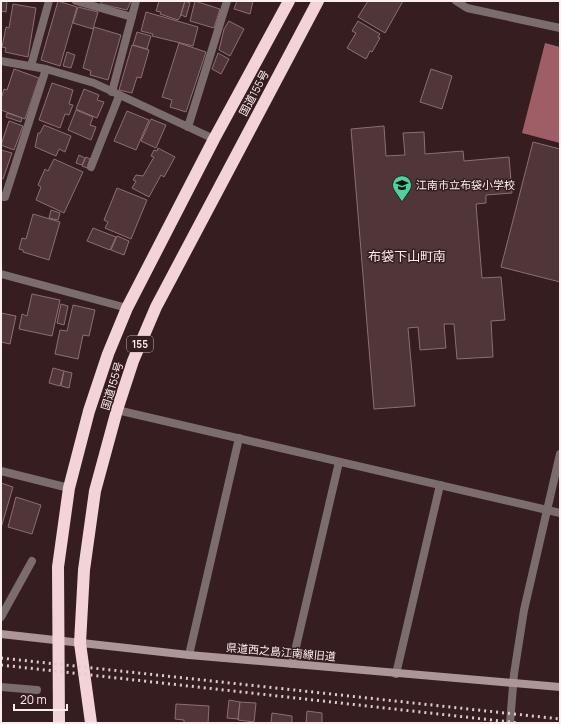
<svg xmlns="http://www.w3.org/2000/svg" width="561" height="724" font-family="Manrope,'Noto Sans JP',sans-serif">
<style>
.water{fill:#9f5e65}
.building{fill:#503638;stroke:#8c6f71}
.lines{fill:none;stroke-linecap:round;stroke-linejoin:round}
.lane{stroke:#7b6d6e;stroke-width:8}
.street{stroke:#7b6d6e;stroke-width:8}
.secondary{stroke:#ac9698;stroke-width:8}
.highway{stroke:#f4d3d6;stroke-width:12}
.rail{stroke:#decccd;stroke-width:3;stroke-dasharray:2 4;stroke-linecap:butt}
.labels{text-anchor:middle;stroke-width:3;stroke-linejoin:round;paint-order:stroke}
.shield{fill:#351d20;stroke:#c2afb1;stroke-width:1}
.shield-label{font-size:10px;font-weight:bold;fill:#ffeeef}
.street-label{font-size:11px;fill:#ffeeef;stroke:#351d20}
.poi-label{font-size:11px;fill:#ffeeef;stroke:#351d20;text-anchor:start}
.quarter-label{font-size:13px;fill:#ffeeef;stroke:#351d20}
</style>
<rect width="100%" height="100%" fill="#351d20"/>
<path class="water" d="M 545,43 L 560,47 L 560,143 L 522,133 Z"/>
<g class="building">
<path d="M 1,1 L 7,1 L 6,12 L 1,11 Z"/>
<path d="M 58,1 L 77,7 L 60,66 L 41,60 Z"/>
<path d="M 101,1 L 131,1 L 127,10 L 101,4 Z"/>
<path d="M 159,1 L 185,1 L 180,17 L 178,20 L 160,14 L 161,12 L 156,11 Z"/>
<path d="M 185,1 L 190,3 L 186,17 L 181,15 Z"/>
<path d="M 195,1 L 220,9 L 214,28 L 190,21 Z"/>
<path d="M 237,1 L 253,1 L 250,14 L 234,9 Z"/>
<path d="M 368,1 L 403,1 L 385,33 L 358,17 Z"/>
<path d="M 13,4 L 36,8 L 28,57 L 5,52 L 6,48 L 2,47 L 6,27 L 9,28 Z"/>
<path d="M 78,7 L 98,12 L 93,29 L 73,23 Z"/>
<path d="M 146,12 L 198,27 L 193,46 L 152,36 L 153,34 L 141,31 Z"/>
<path d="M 229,21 L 244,29 L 230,56 L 219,50 L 224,29 Z"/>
<path d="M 358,21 L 380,34 L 378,37 L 380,38 L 372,52 L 370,51 L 366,59 L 347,48 L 356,33 L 352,31 Z"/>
<path d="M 94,27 L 121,35 L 108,80 L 90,75 L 91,71 L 83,68 Z"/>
<path d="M 137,32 L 151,36 L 147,49 L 133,45 Z"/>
<path d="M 179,43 L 206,52 L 186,112 L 170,107 L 172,100 L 162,97 Z"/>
<path d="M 132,45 L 149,50 L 141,78 L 137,77 L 132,93 L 119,90 Z"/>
<path d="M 67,52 L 75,55 L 71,68 L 63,66 Z"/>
<path d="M 218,53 L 229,59 L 221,74 L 212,69 Z"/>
<path d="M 14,69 L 39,78 L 25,119 L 1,110 L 1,99 L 4,89 L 7,90 Z"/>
<path d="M 431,69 L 452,76 L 442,109 L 420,102 Z"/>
<path d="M 52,83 L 73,90 L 69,104 L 73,105 L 69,115 L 65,114 L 60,128 L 39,120 Z"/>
<path d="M 84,89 L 99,95 L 97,100 L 104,102 L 97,118 L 76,109 Z"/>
<path d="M 76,110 L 93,117 L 90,125 L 96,127 L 91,140 L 68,130 Z"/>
<path d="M 127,111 L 149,120 L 136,150 L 114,141 Z"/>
<path d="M 7,113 L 22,118 L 21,122 L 6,117 Z"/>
<path d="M 151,119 L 166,125 L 156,148 L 141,141 Z"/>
<path d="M 9,121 L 23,126 L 14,150 L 1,145 Z"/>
<path d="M 44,125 L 71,136 L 65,152 L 59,149 L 56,156 L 35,147 L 38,133 L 40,133 Z"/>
<path d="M 384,126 L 386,156 L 405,155 L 403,133 L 424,132 L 425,154 L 463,151 L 464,161 L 509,157 L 512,193 L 486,195 L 486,203 L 476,204 L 482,278 L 501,277 L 505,320 L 491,321 L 493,357 L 457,359 L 454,324 L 444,324 L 446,348 L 420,350 L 418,327 L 408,328 L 415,406 L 374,409 L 351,129 Z"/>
<path d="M 533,142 L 560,149 L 560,282 L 501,267 Z"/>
<path d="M 158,148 L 175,157 L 164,177 L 161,175 L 149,197 L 132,188 L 136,181 L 133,180 L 136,175 L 143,176 L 154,157 L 151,156 L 154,150 L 157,151 Z"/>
<path d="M 1,150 L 12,153 L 3,179 L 1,178 Z"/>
<path d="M 79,155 L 85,158 L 82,165 L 76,163 Z"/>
<path d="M 86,157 L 90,159 L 87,168 L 82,166 Z"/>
<path d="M 54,159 L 83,172 L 64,213 L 36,200 L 41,187 L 38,185 L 45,169 L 48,171 Z"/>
<path d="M 117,188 L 147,200 L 131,239 L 105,228 L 108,222 L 104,220 Z"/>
<path d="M 51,210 L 60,213 L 58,220 L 49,218 Z"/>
<path d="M 33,214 L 60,222 L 49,260 L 23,252 L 23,250 L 19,249 L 22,238 L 26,239 Z"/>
<path d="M 93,228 L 116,237 L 110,250 L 87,241 Z"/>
<path d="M 117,236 L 129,241 L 124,255 L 111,250 Z"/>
<path d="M 32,294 L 60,300 L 52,336 L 19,329 L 22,314 L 27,316 Z"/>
<path d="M 61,304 L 68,306 L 64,325 L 57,323 Z"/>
<path d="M 73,305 L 95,310 L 89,336 L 83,335 L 78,359 L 55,354 L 60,330 L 67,331 Z"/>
<path d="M 1,313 L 16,316 L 10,344 L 1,342 Z"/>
<path d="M 53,368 L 64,371 L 60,386 L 49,383 Z"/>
<path d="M 64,371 L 72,373 L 69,388 L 61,386 Z"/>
<path d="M 1,483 L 13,487 L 1,528 Z"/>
<path d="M 16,497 L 41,505 L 32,534 L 8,527 Z"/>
<path d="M 229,700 L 240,702 L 238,719 L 227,718 Z"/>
<path d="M 240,702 L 256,703 L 254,722 L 238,720 Z"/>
<path d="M 176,704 L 209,706 L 208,723 L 184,723 L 184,720 L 175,719 Z"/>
<path d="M 307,711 L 322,713 L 322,723 L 306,723 Z"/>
<path d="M 272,713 L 292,716 L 292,723 L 271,723 Z"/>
</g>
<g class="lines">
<path class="lane" d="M 91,167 L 119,96"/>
<g class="street">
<path d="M 76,1 L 132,17"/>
<path d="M 456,1 L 467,8 L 560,28"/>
<path d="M 1,61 L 46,69 L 94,83 L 214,139"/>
<path d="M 31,66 L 49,1"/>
<path d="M 112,92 L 136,1"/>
<path d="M 188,127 L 227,1"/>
<path d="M 1,197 L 5,197 L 46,69"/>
<path d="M 1,274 L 127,308"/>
<path d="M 117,410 L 560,513"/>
<path d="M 1,471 L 69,488"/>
<path d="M 1,617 L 32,561"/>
<path d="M 189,655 L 239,438"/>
<path d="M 292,664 L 339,462"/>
<path d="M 396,674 L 440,485"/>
<path d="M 1,687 L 37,690"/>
<path d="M 510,723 L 514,674 L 524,610 L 560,454"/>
</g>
<path class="secondary" d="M 1,634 L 189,655 L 560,687"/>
<g class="highway">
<path d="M 59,723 L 58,567 L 69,488 L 89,411 L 108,354 L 127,308 L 214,139 L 289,1"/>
<path d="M 91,723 L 80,643 L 84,570 L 95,491 L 117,410 L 133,361 L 156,307 L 318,1"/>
</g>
<g class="rail">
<path d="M 1,658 L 560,719"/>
<path d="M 1,665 L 519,723"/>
</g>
</g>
<defs>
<g id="school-pin" transform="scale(1)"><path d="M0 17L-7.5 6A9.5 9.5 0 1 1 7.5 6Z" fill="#49d49c" stroke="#351d20"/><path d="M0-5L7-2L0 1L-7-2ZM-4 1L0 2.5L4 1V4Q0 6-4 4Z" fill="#111"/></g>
</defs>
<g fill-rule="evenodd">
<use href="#school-pin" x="402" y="185"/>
</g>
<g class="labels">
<rect class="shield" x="127" y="336" width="26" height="16" rx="3"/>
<g class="shield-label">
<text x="140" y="348">155</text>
</g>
<g class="street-label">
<text transform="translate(254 93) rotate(-62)" y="4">国道155号</text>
<text transform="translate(112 386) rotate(-73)" y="4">国道155号</text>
<text transform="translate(281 652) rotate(5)" y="4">県道西之島江南線旧道</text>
</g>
<g class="poi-label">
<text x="416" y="189">江南市立布袋小学校</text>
</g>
<g class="quarter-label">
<text x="407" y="261">布袋下山町南</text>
</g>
</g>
<rect width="561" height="724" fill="none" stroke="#ffeeef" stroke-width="4"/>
<path d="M14 704v6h53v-6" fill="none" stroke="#ffeeef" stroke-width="2"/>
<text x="20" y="704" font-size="12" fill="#ffeeef" stroke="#351d20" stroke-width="3" paint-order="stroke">20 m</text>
</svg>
